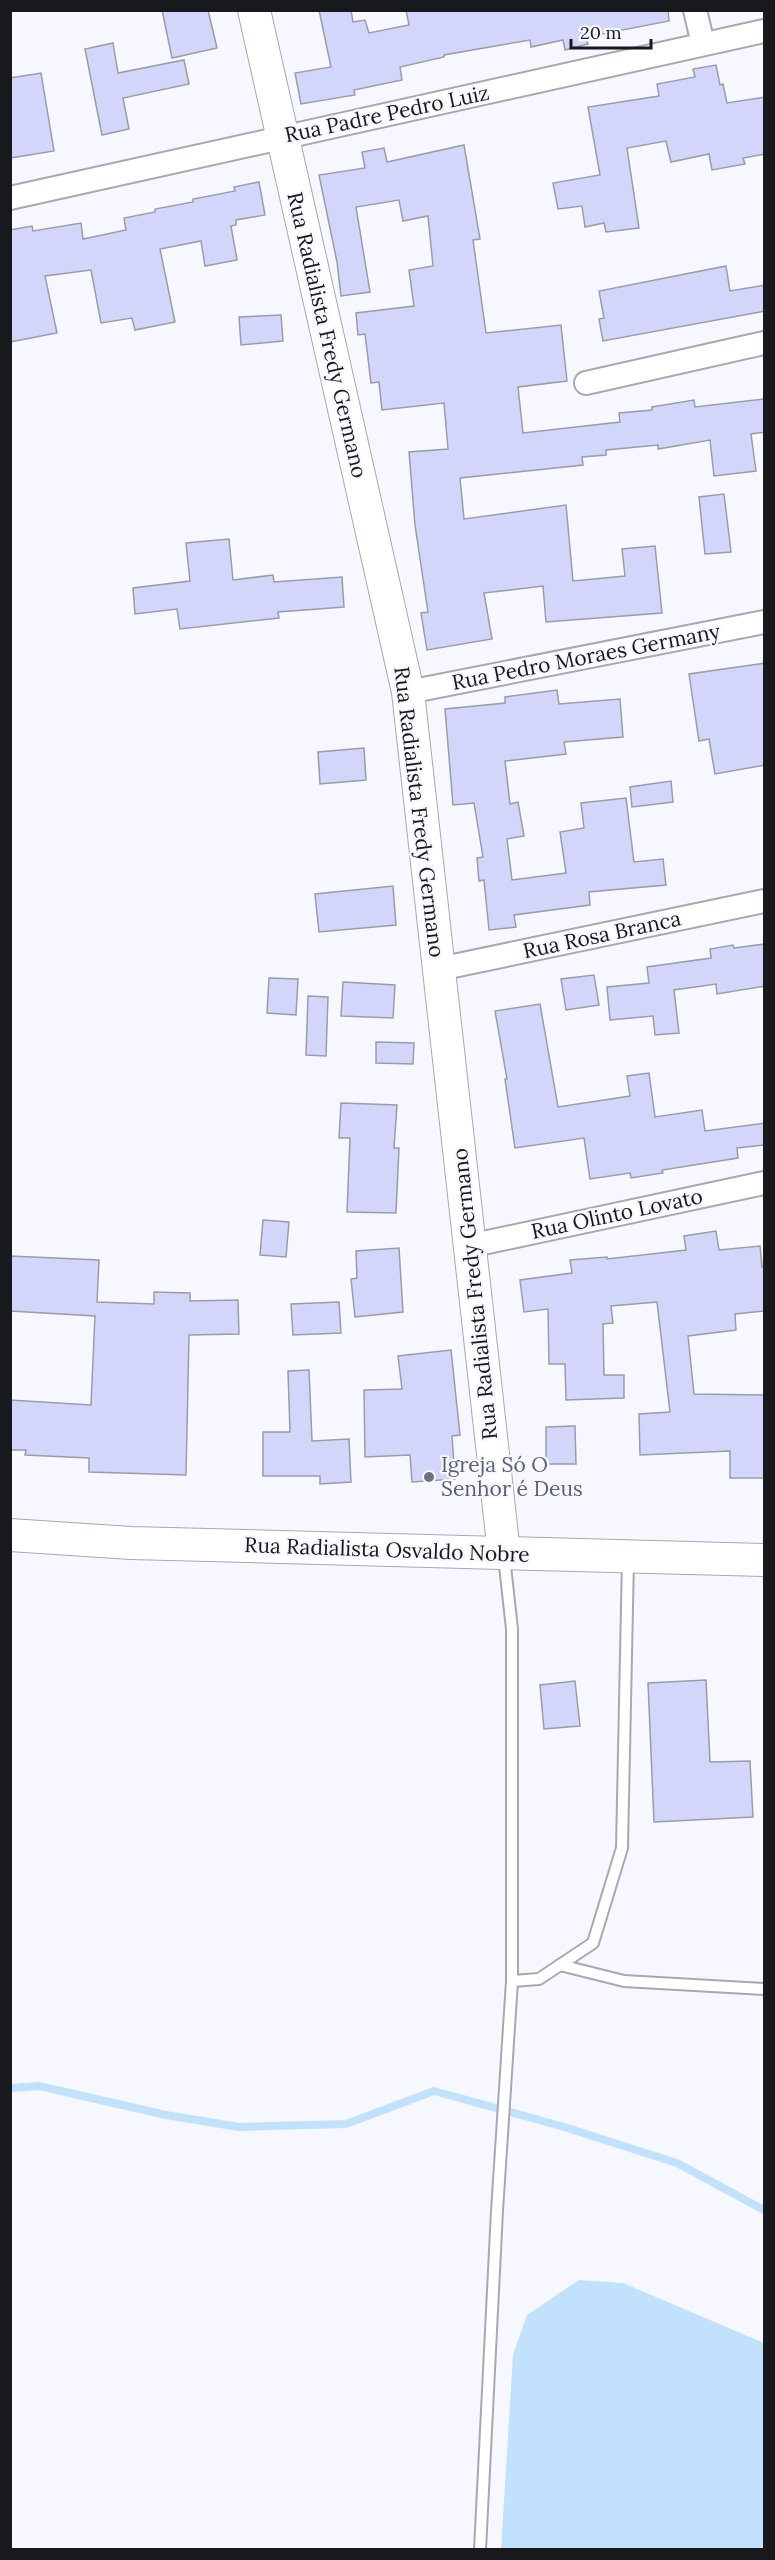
<svg xmlns="http://www.w3.org/2000/svg" width="775" height="2560" font-family="Lora,serif">
<style>
.water{fill:#c2e1fd}
.lines{fill:none;stroke-linecap:round;stroke-linejoin:round}
.stream{stroke:#c2e1fd;stroke-width:8}
.building{fill:#d2d6fb;stroke:#9b9ca7;stroke-width:1.5}
.lane-casing{stroke:#a7a8b2;stroke-width:14}
.street-casing{stroke:#a7a8b2;stroke-width:26}
.secondary-casing{stroke:#a7a8b2;stroke-width:34}
.lane{stroke:#fff;stroke-width:10}
.street{stroke:#fff;stroke-width:22}
.secondary{stroke:#fff;stroke-width:32}
.worship-dot{fill:#6b7280;stroke:#f7f8ff;stroke-width:2}
.labels{text-anchor:middle;stroke-width:4.5;stroke-linejoin:round;paint-order:stroke}
.street-label{font-size:21px;fill:#18191d;stroke:#f7f8ff}
.worship-label{font-size:21px;fill:#5b616d;stroke:#f7f8ff;text-anchor:start}
</style>
<rect width="100%" height="100%" fill="#f7f8ff"/>
<path class="water" d="M 579,2280 L 623,2283 L 764,2343 L 764,2549 L 501,2549 L 513,2355 L 527,2315 Z"/>
<g class="lines">
<path class="stream" d="M 10,2088 L 39,2086 L 166,2115 L 239,2127 L 346,2124 L 434,2091 L 561,2126 L 677,2163 L 764,2210"/>
</g>
<g class="building">
<path d="M 162,10 L 208,10 L 217,48 L 172,58 Z"/>
<path d="M 319,10 L 351,10 L 353,22 L 365,20 L 369,33 L 409,25 L 406,10 L 668,10 L 669,21 L 586,37 L 588,44 L 565,50 L 563,40 L 531,47 L 530,40 L 444,55 L 444,57 L 400,67 L 402,80 L 354,90 L 355,95 L 301,104 L 295,73 L 331,67 Z"/>
<path d="M 113,43 L 118,73 L 184,60 L 189,84 L 123,98 L 129,129 L 102,135 L 85,49 Z"/>
<path d="M 716,65 L 720,85 L 723,84 L 727,103 L 765,97 L 765,154 L 743,158 L 745,164 L 712,170 L 709,154 L 671,162 L 666,141 L 627,148 L 639,228 L 606,232 L 604,223 L 585,227 L 582,206 L 558,209 L 553,183 L 600,175 L 588,107 L 659,96 L 657,84 L 695,77 L 693,69 Z"/>
<path d="M 41,73 L 54,151 L 10,158 L 10,78 Z"/>
<path d="M 464,145 L 480,239 L 473,240 L 486,333 L 561,325 L 567,381 L 518,387 L 523,433 L 620,422 L 619,413 L 652,410 L 652,407 L 694,400 L 695,407 L 765,399 L 765,432 L 751,434 L 756,471 L 714,476 L 710,440 L 658,449 L 658,445 L 606,450 L 606,455 L 582,457 L 583,465 L 460,478 L 464,519 L 566,505 L 573,581 L 625,576 L 622,549 L 655,546 L 662,613 L 546,622 L 543,586 L 484,593 L 492,639 L 427,650 L 421,613 L 428,612 L 415,525 L 409,452 L 448,449 L 444,403 L 382,410 L 379,382 L 371,383 L 365,334 L 358,335 L 356,313 L 414,306 L 409,270 L 433,266 L 428,216 L 403,221 L 399,200 L 356,207 L 370,292 L 341,296 L 337,262 L 319,175 L 365,168 L 362,152 L 384,148 L 387,162 Z"/>
<path d="M 259,182 L 265,215 L 236,220 L 236,225 L 231,226 L 237,260 L 205,266 L 201,241 L 160,249 L 175,322 L 135,330 L 132,318 L 101,323 L 91,270 L 45,276 L 57,333 L 10,342 L 10,230 L 32,226 L 33,231 L 81,223 L 83,239 L 126,230 L 124,218 L 155,212 L 155,209 L 193,202 L 193,199 L 235,191 L 234,187 Z"/>
<path d="M 726,266 L 730,291 L 765,285 L 765,311 L 603,341 L 599,319 L 604,318 L 599,291 Z"/>
<path d="M 281,315 L 283,341 L 241,345 L 239,317 Z"/>
<path d="M 724,494 L 731,552 L 705,554 L 699,497 Z"/>
<path d="M 229,539 L 233,580 L 273,575 L 274,582 L 342,577 L 344,607 L 278,612 L 279,618 L 180,629 L 177,609 L 135,614 L 133,588 L 190,581 L 186,543 Z"/>
<path d="M 765,663 L 765,765 L 715,774 L 709,739 L 699,741 L 689,674 Z"/>
<path d="M 557,690 L 559,704 L 620,699 L 623,737 L 564,742 L 566,754 L 505,761 L 510,804 L 518,802 L 524,836 L 507,839 L 512,880 L 566,873 L 560,832 L 584,828 L 581,803 L 626,798 L 634,862 L 663,859 L 666,885 L 589,892 L 590,905 L 514,915 L 516,927 L 489,930 L 484,880 L 479,881 L 477,858 L 483,857 L 474,803 L 453,805 L 445,709 L 505,703 L 505,697 Z"/>
<path d="M 364,748 L 366,780 L 320,784 L 318,752 Z"/>
<path d="M 671,781 L 673,802 L 632,807 L 630,787 Z"/>
<path d="M 393,886 L 396,925 L 319,932 L 315,894 Z"/>
<path d="M 765,944 L 765,986 L 717,994 L 716,984 L 674,990 L 679,1033 L 655,1035 L 653,1016 L 610,1020 L 607,987 L 649,983 L 647,967 L 711,958 L 710,949 L 733,945 L 734,948 Z"/>
<path d="M 594,975 L 599,1005 L 566,1010 L 561,979 Z"/>
<path d="M 269,978 L 298,979 L 296,1015 L 267,1013 Z"/>
<path d="M 343,982 L 395,985 L 393,1018 L 341,1016 Z"/>
<path d="M 308,996 L 328,997 L 326,1056 L 306,1055 Z"/>
<path d="M 540,1004 L 558,1107 L 630,1096 L 627,1076 L 649,1073 L 655,1117 L 702,1110 L 705,1131 L 765,1123 L 765,1145 L 737,1148 L 738,1158 L 662,1170 L 663,1173 L 631,1178 L 630,1173 L 590,1179 L 584,1138 L 515,1148 L 505,1079 L 507,1079 L 495,1011 Z"/>
<path d="M 376,1042 L 414,1043 L 413,1064 L 376,1063 Z"/>
<path d="M 341,1103 L 397,1105 L 394,1148 L 399,1148 L 396,1213 L 347,1212 L 350,1138 L 339,1138 Z"/>
<path d="M 263,1220 L 289,1222 L 286,1257 L 260,1255 Z"/>
<path d="M 716,1231 L 719,1250 L 760,1246 L 762,1267 L 765,1267 L 765,1311 L 735,1314 L 736,1330 L 688,1336 L 694,1394 L 765,1395 L 764,1478 L 730,1478 L 730,1451 L 640,1455 L 639,1414 L 670,1412 L 657,1302 L 611,1306 L 613,1323 L 603,1324 L 604,1375 L 624,1375 L 624,1398 L 566,1400 L 565,1364 L 549,1364 L 548,1309 L 524,1312 L 520,1280 L 572,1273 L 570,1260 L 607,1257 L 607,1259 L 686,1250 L 684,1236 Z"/>
<path d="M 399,1248 L 403,1312 L 355,1317 L 351,1279 L 357,1278 L 356,1251 Z"/>
<path d="M 10,1256 L 99,1260 L 97,1302 L 154,1304 L 154,1292 L 190,1293 L 190,1301 L 238,1300 L 239,1334 L 189,1335 L 186,1475 L 89,1472 L 89,1458 L 25,1455 L 26,1450 L 10,1450 L 10,1400 L 91,1405 L 95,1316 L 10,1311 Z"/>
<path d="M 339,1302 L 341,1333 L 293,1335 L 291,1304 Z"/>
<path d="M 451,1350 L 460,1435 L 452,1436 L 455,1479 L 412,1482 L 410,1455 L 365,1457 L 364,1390 L 402,1389 L 398,1356 Z"/>
<path d="M 309,1370 L 312,1441 L 349,1439 L 351,1482 L 320,1484 L 320,1476 L 263,1476 L 263,1432 L 290,1432 L 288,1371 Z"/>
<path d="M 575,1426 L 576,1464 L 546,1464 L 546,1427 Z"/>
<path d="M 706,1680 L 710,1762 L 750,1761 L 753,1817 L 654,1822 L 648,1683 Z"/>
<path d="M 575,1681 L 580,1726 L 544,1729 L 540,1685 Z"/>
</g>
<g class="lines">
<g class="lane-casing">
<g id="lane">
<path d="M 560,1965 L 624,1981 L 764,1989"/>
<path d="M 512,1981 L 539,1979 L 593,1943 L 622,1848 L 628,1559"/>
<path d="M 480,2550 L 497,2211 L 512,1981 L 512,1629 L 504,1557"/>
</g>
</g>
<g class="street-casing">
<g id="street">
<path d="M 695,10 L 703,44"/>
<path d="M 10,198 L 764,31"/>
<path d="M 586,383 L 764,343"/>
<path d="M 408,692 L 764,622"/>
<path d="M 439,969 L 764,901"/>
<path d="M 469,1246 L 764,1183"/>
</g>
</g>
<g class="secondary-casing">
<g id="secondary">
<path d="M 254,10 L 408,692 L 504,1553"/>
<path d="M 10,1535 L 131,1543 L 764,1560"/>
</g>
</g>
<use href="#lane" class="lane"/>
<use href="#street" class="street"/>
<use href="#secondary" class="secondary"/>
</g>
<circle class="worship-dot" cx="429" cy="1477" r="6"/>
<g class="labels">
<g class="street-label">
<text transform="translate(387 114) rotate(-12)" y="7">Rua Padre Pedro Luiz</text>
<text transform="translate(327 335) rotate(77)" y="7">Rua Radialista Fredy Germano</text>
<text transform="translate(586 657) rotate(-11)" y="7">Rua Pedro Moraes Germany</text>
<text transform="translate(419 812) rotate(83)" y="7">Rua Radialista Fredy Germano</text>
<text transform="translate(602 935) rotate(-12)" y="7">Rua Rosa Branca</text>
<text transform="translate(617 1214) rotate(-12)" y="7">Rua Olinto Lovato</text>
<text transform="translate(475 1294) rotate(-96)" y="7">Rua Radialista Fredy Germano</text>
<text transform="translate(387 1550) rotate(2)" y="7">Rua Radialista Osvaldo Nobre</text>
</g>
<g class="worship-label">
<text x="441" y="1472">Igreja Só O<tspan x="441" dy="24">Senhor é Deus</tspan></text>
</g>
</g>
<rect width="775" height="2560" fill="none" stroke="#18191d" stroke-width="24"/>
<path d="M571 39v9h80v-9" fill="none" stroke="#18191d" stroke-width="3"/>
<text x="580" y="39" font-size="18" fill="#18191d" stroke="#f7f8ff" stroke-width="4.5" paint-order="stroke">20 m</text>
</svg>
